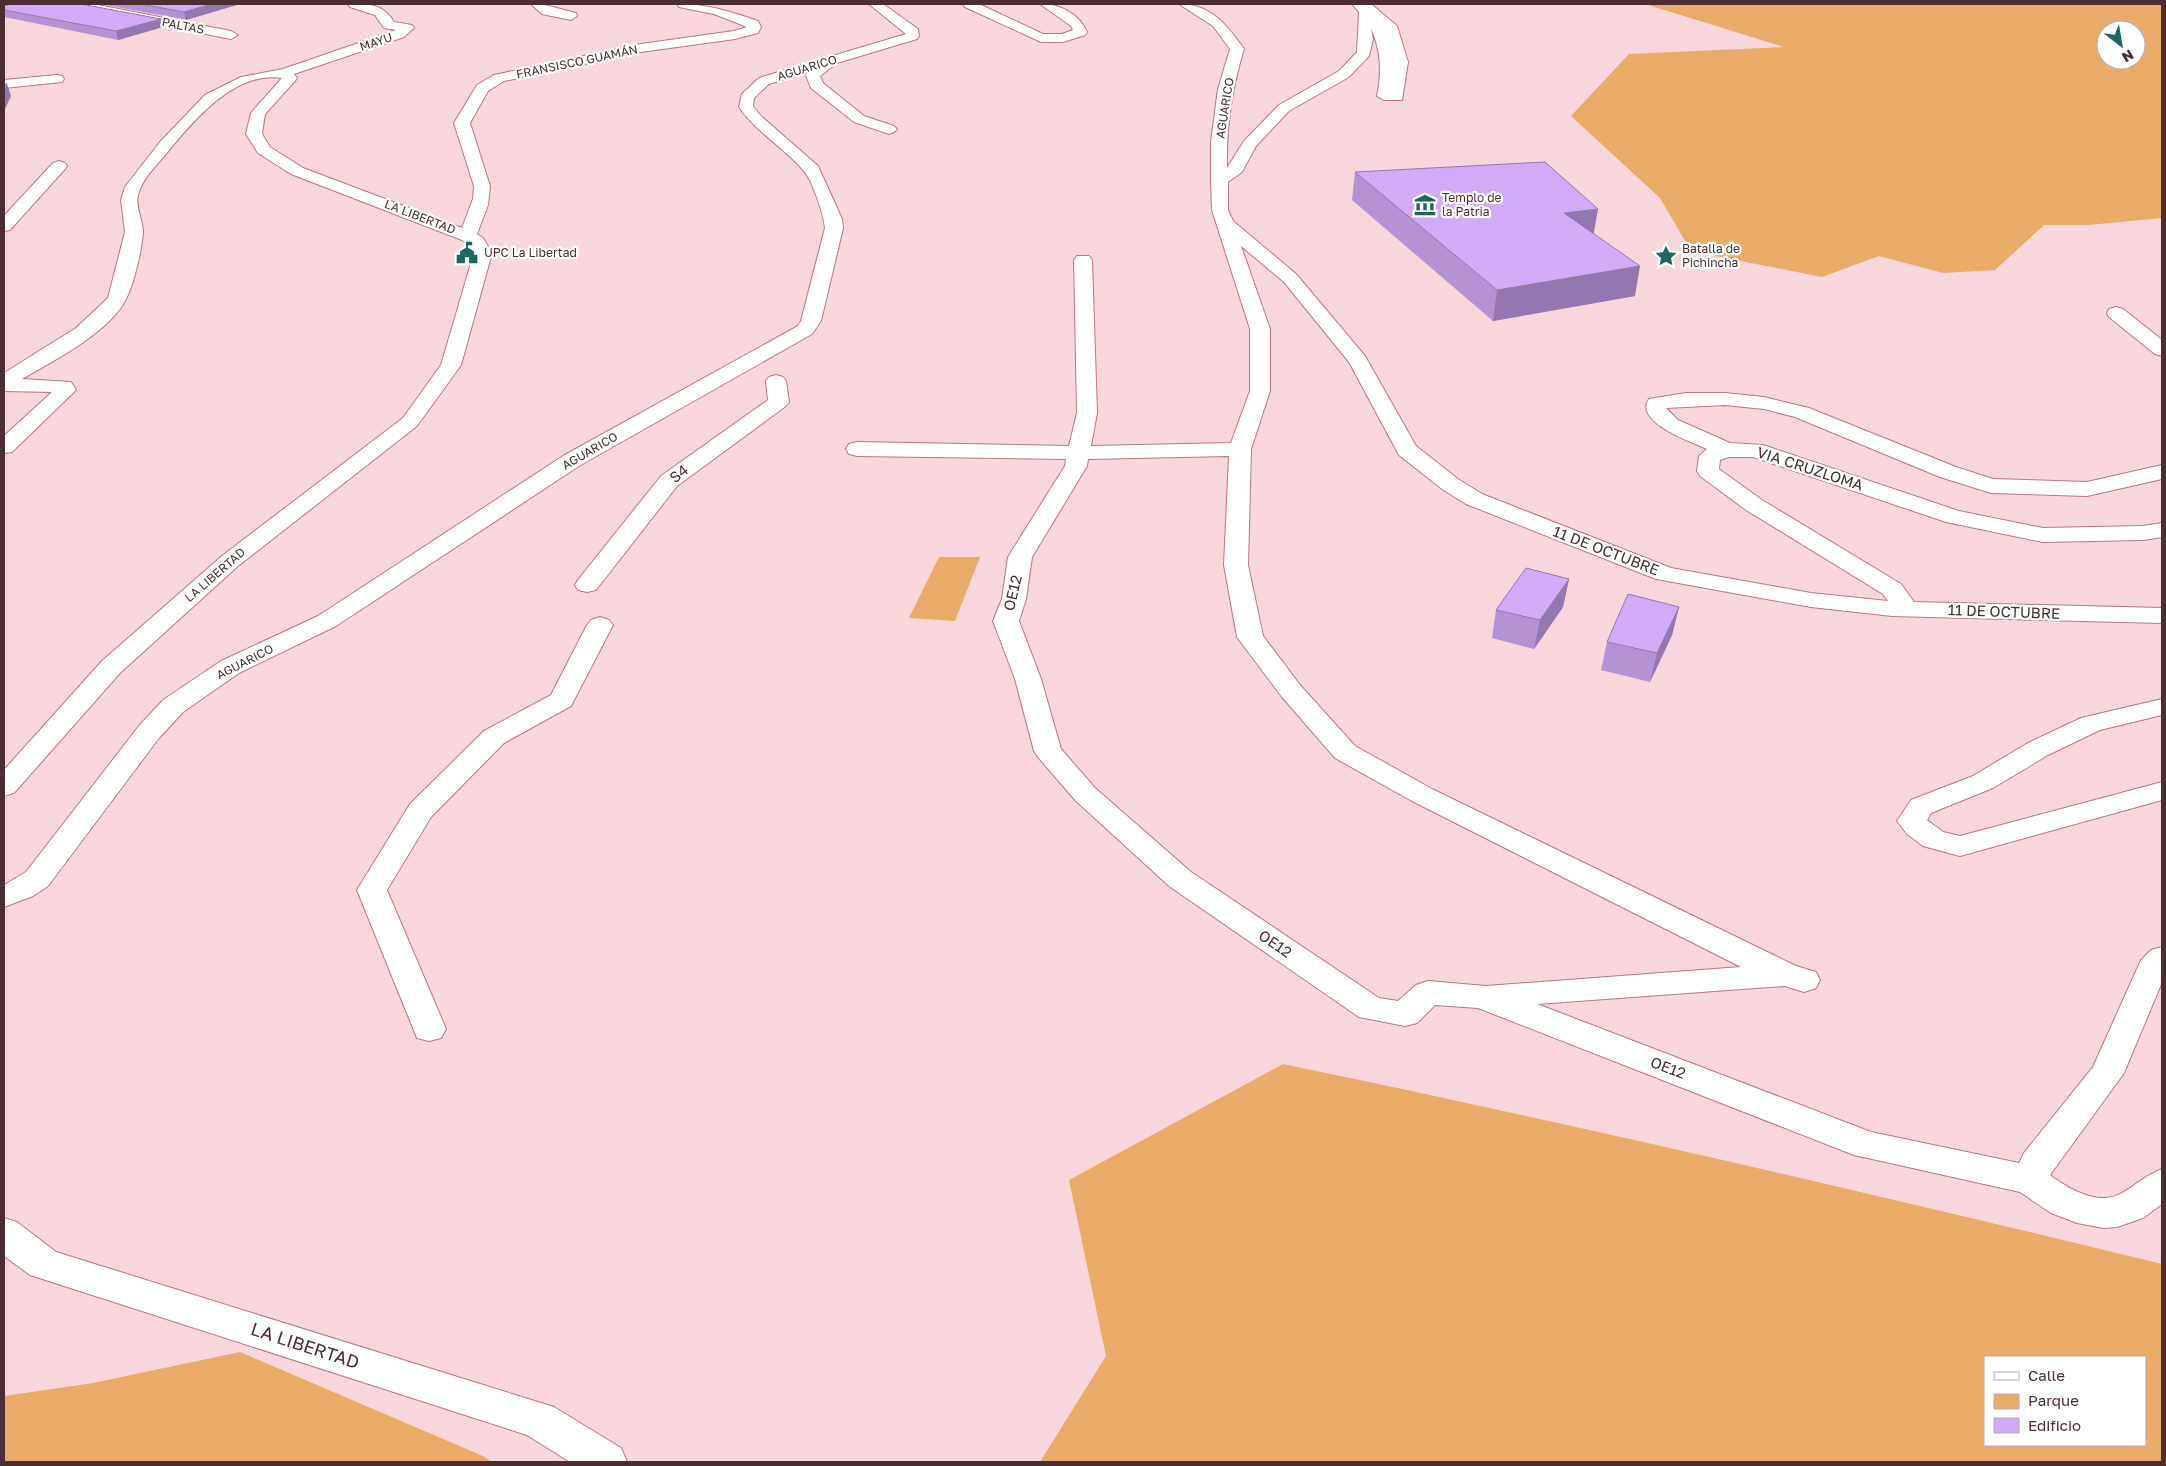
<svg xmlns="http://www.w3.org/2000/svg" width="2166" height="1466" font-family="'Golos Text',sans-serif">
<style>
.green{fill:#eaab68;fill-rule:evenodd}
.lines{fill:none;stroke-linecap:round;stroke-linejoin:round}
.minor-casing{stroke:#bd7584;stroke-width:2}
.minor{fill:#fff;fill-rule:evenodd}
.wall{fill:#b493d5}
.shaded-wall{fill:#9278ae}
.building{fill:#d1abf8;stroke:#9278ae}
.labels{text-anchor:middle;stroke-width:4.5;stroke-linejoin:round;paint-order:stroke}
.far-street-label{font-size:12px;fill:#4c2d33;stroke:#fff}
.far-poi-label{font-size:12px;fill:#4c2d33;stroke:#fff;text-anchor:start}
.street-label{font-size:15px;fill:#4c2d33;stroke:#fff}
.near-street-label{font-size:18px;fill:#4c2d33;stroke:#fff}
</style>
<rect width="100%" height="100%" fill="#f8d7dc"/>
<g class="green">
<path d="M 1645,4 L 2162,4 L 2162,218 L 2089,225 L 2044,225 L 1995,270 L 1943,273 L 1879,256 L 1822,277 L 1691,251 L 1660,198 L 1571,116 L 1629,54 L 1784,47 ZM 2106,30 L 2136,30 L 2136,60 L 2106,60 Z"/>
<path d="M 939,557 L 980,557 L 955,621 L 909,618 Z"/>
<path d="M 1283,1064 C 1578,1125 1870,1193 2162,1264 L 2162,1462 L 1040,1462 L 1106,1356 L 1069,1180 ZM 1985,1357 L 2145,1357 L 2145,1445 L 1985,1445 Z"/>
<path d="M 240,1352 L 483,1456 L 492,1462 L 4,1462 L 4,1396 L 93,1383 Z"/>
</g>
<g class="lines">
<g class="minor-casing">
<g id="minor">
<path d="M 69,4 L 93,4 L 231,31 L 238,35 L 231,39 L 75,8 Z"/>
<path d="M 348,4 C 367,4 383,3 394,22 L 412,25 L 414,28 L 404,37 L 294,74 L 297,78 L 295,81 L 265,114 L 262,134 L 270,147 L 303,168 L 462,228 L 473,199 L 474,186 L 454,123 L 477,85 L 494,75 L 641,44 L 734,31 L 747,27 L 714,14 L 679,7 L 677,4 C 706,4 730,11 758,21 L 761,27 L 758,33 L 735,39 L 641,52 L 504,81 L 488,91 L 470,123 L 490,186 L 488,205 L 477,234 L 483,238 L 492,253 L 461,365 L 417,426 L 238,566 L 120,673 L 14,793 L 4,796 L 4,770 L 102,661 L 222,556 L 403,418 L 441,365 L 474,253 L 470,245 L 462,240 L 291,174 L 258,153 L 246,134 L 251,113 L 282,78 C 235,70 192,122 166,154 C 156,166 142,179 138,195 C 135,207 143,220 143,232 C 142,249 134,284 126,299 C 110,332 53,361 22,379 L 71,382 L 76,390 L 12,452 L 4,453 L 4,436 L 52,392 L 4,391 L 4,373 L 76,328 L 108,298 L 125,232 L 121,200 L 125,187 L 160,142 L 205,95 L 241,77 L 283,69 L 396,30 L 384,28 L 375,15 L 350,7 Z"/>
<path d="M 531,4 C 546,4 560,9 576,13 L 577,16 L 571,20 L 542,14 Z"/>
<path d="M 869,4 L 883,4 L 918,29 L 919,36 L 917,39 L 837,63 L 820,76 L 823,83 L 864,116 L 894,126 L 897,129 L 894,132 L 889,134 L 854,122 L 811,88 L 806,75 L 808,72 L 769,84 L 754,98 L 753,106 L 761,116 L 818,166 L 842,219 L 843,228 L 821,321 L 812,334 L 579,466 L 336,626 L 239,673 L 183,712 L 159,738 L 48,886 L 33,896 L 4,907 L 4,885 L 26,872 L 139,726 L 163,700 L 221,661 L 318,616 L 563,456 L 798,326 L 801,321 L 825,228 C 824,215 812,179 803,170 C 783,147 756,132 739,107 L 742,94 L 759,78 L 906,34 Z"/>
<path d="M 963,4 L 979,4 L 1043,34 L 1062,34 L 1073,30 L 1071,26 L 1040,4 C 1058,3 1080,14 1087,32 L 1085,35 L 1063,42 L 1041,42 L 965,7 Z"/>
<path d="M 1179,4 C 1211,4 1227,25 1244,49 C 1232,88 1226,126 1227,168 L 1244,141 L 1279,105 L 1339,71 L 1357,52 L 1359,12 L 1352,4 L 1371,4 L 1397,26 L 1408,62 L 1402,100 L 1384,100 L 1377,96 C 1382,74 1381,49 1371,29 L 1373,39 L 1369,56 L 1349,77 L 1289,111 L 1256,146 L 1242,172 L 1228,182 L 1228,210 L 1233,221 L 1296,274 L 1365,356 L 1416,446 L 1458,479 L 1482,494 L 1671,568 L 1811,593 L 1888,601 L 1883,594 L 1746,510 L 1700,476 L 1697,471 L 1699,456 L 1707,449 C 1692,442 1633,422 1649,399 L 1686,393 L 1725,393 L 1764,397 L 1809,408 L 1956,467 L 1993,479 L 2087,482 L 2162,465 L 2162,479 L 2087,496 L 1991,493 L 1940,477 L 1795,417 L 1764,409 L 1725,405 L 1666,408 L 1678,420 L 1730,443 L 1763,445 L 1959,511 L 2043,528 L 2143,526 L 2162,523 L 2162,537 L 2143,540 L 2043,542 L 1946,522 L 1753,457 L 1729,457 L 1720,460 L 1719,469 L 1762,500 L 1901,584 L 1914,602 L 2162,608 L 2162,623 L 1892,616 L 1811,607 L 1656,579 L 1466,504 L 1442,489 L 1399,455 L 1349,362 L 1284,282 L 1241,246 L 1270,329 L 1270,391 L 1251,449 L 1248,565 L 1263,636 L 1300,685 L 1355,746 L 1432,789 L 1796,966 L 1816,972 L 1820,980 L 1816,988 L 1804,992 L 1785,986 L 1537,1004 L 1871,1132 L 2019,1163 L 2024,1153 L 2093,1067 L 2141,960 L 2151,950 L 2162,947 L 2162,982 L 2124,1073 L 2050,1175 C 2069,1189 2099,1207 2122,1193 C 2136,1185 2146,1175 2162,1169 L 2162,1204 L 2143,1218 L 2117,1227 L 2104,1228 L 2077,1223 L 2051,1213 L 2020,1192 L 1854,1155 L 1478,1008 L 1435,1005 L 1417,1023 L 1405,1026 L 1359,1017 L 1169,886 L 1075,800 L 1038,757 L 1034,751 L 1015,679 L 993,621 L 1002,599 L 1008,557 L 1065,466 L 1066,459 L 857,456 L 849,454 L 846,449 L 849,444 L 857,442 L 1069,446 L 1077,413 L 1074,260 L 1077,256 L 1089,256 L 1092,260 L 1097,413 L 1091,446 L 1231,443 L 1250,391 L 1250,329 L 1212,210 L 1211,180 L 1211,142 L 1218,89 L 1230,49 L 1213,26 ZM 1229,456 L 1224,565 L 1237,637 L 1282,697 L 1335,758 L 1412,801 L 1741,967 L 1486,986 L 1428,981 L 1416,985 L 1398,1001 L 1379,998 L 1191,872 L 1095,788 L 1061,749 L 1041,679 L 1019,621 L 1026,599 L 1032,557 L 1087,466 L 1088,459 Z"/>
<path d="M 57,75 L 62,76 L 64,79 L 62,82 L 4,88 L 4,80 Z"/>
<path d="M 59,161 L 65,163 L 67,166 L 65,169 L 10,230 L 4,231 L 4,216 L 53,163 Z"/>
<path d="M 2116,307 L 2123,309 L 2162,340 L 2162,356 L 2155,354 L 2109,317 L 2107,313 L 2109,309 Z"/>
<path d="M 776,375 L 783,377 L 786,381 L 789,402 L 786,406 L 677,486 L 596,590 L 587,592 L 578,590 L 575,585 L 578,580 L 661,476 L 768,400 L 766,381 L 769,377 Z"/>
<path d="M 600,617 L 609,620 L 613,625 L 571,706 L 504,743 L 431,817 L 387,890 L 446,1029 L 441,1038 L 429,1041 L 417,1038 L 357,890 L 410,804 L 484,731 L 551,695 L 587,625 L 591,620 Z"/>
<path d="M 2162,699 L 2162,715 L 2100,730 L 2048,755 L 1993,788 L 1931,813 L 1927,820 L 1943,832 L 1960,836 L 2162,782 L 2162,800 L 1960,856 L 1923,846 L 1907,834 L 1897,821 L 1911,800 L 1973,776 L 2028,743 L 2081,718 Z"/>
<path d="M 4,1218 L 17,1222 L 56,1252 L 554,1407 L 621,1448 L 627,1462 L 570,1462 L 527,1435 L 30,1275 L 4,1256 Z"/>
</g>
</g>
<use href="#minor" class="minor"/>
</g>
<g class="wall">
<path d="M 101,4 L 240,4 L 186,20 Z"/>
<path d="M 4,6 L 161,19 L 163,27 L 118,40 L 4,17 Z"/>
<path d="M 1355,172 L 1594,234 L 1635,296 L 1493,321 L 1352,200 Z"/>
<path d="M 1569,579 L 1563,607 L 1534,649 L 1492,638 L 1496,610 Z"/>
<path d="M 1679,607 L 1672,635 L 1650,682 L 1601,670 L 1607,642 Z"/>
</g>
<g class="shaded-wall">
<path d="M 212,4 L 240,4 L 186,20 L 184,12 Z"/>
<path d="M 161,19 L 163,27 L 118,40 L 116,31 Z"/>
<path d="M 7,84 L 11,96 L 4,111 L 4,90 Z"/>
<path d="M 1598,209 L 1593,238 L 1564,213 Z"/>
<path d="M 1640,266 L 1635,296 L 1493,321 L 1497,290 Z"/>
<path d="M 1569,579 L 1563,607 L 1534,649 L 1540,620 Z"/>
<path d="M 1679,607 L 1672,635 L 1650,682 L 1657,653 Z"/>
</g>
<g class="building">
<path d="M 11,4 L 81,4 L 161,19 L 116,31 L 4,10 L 4,6 Z"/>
<path d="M 140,4 L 212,4 L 184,12 Z"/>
<path d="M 4,84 L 7,84 L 4,90 Z"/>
<path d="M 1545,162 L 1598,209 L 1564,213 L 1640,266 L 1497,290 L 1355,172 Z"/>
<path d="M 1526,568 L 1569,579 L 1540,620 L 1496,610 Z"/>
<path d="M 1628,594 L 1679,607 L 1657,653 L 1607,642 Z"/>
</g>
<defs>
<g id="museum-bare" transform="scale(1.725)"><path d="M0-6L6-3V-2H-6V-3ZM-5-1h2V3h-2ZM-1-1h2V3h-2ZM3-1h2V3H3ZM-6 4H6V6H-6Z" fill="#1c6761" stroke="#fff" stroke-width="2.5" paint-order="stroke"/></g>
<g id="civic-bare" transform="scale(1.725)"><path d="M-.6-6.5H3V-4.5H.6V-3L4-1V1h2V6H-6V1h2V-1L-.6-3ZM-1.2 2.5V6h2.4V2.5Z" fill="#1c6761" stroke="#fff" stroke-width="2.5" paint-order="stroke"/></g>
<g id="sight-bare" transform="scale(1.725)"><path d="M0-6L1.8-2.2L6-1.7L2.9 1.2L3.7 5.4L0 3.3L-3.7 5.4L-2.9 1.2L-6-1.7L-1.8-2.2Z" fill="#1c6761" stroke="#fff" stroke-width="2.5" paint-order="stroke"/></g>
</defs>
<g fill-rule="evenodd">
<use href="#museum-bare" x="1425" y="205"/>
<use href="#civic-bare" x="467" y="253"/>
<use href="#sight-bare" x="1666" y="256"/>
</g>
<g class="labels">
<g class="far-street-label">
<text transform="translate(183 26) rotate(11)" y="4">PALTAS</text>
<text transform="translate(376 42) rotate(-19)" y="4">MAYU</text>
<text transform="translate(577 62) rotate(-12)" y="4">FRANSISCO GUAMÁN</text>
<text transform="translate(807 68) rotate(-17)" y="4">AGUARICO</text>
<text transform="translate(1225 108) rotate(-81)" y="4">AGUARICO</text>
<text transform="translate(420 217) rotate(21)" y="4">LA LIBERTAD</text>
<text transform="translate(590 451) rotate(-30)" y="4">AGUARICO</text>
<text transform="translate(215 575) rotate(-41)" y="4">LA LIBERTAD</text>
<text transform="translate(245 662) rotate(-27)" y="4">AGUARICO</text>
</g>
<g class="far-poi-label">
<text x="1442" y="202">Templo de<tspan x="1442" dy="14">la Patria</tspan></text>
<text x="1682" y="253">Batalla de<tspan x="1682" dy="14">Pichincha</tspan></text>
<text x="484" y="257">UPC La Libertad</text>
</g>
<g class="street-label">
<text transform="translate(1810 469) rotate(18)" y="5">VIA CRUZLOMA</text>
<text transform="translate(679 474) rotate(-38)" y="5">S4</text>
<text transform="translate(1606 551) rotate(21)" y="5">11 DE OCTUBRE</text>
<text transform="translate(1013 593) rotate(-77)" y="5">OE12</text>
<text transform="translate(2004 612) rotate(2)" y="5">11 DE OCTUBRE</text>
<text transform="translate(1275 944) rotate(34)" y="5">OE12</text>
<text transform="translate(1668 1068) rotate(21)" y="5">OE12</text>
</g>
<g class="near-street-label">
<text transform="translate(305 1346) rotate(18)" y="6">LA LIBERTAD</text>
</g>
</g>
<rect width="2166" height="1466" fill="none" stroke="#4c2d33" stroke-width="10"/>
<rect x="1984" y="1356" width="162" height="90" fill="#ffffff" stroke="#b7abad"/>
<rect x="1994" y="1372" width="25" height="8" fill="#ffffff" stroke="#b7abad"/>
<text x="2028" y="1381" font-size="15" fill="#4c2d33">Calle</text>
<rect x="1994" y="1394" width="25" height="15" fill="#eaab68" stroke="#b7abad"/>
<text x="2028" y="1406" font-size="15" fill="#4c2d33">Parque</text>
<rect x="1994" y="1418" width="25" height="15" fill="#d1abf8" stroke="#b7abad"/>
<text x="2028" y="1431" font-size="15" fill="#4c2d33">Edificio</text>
<g transform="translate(2121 45) rotate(149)"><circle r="24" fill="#ffffff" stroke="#b7abad"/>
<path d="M0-4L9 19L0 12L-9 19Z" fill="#1c6761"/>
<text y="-8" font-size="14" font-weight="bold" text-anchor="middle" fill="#4c2d33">N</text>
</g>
</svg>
